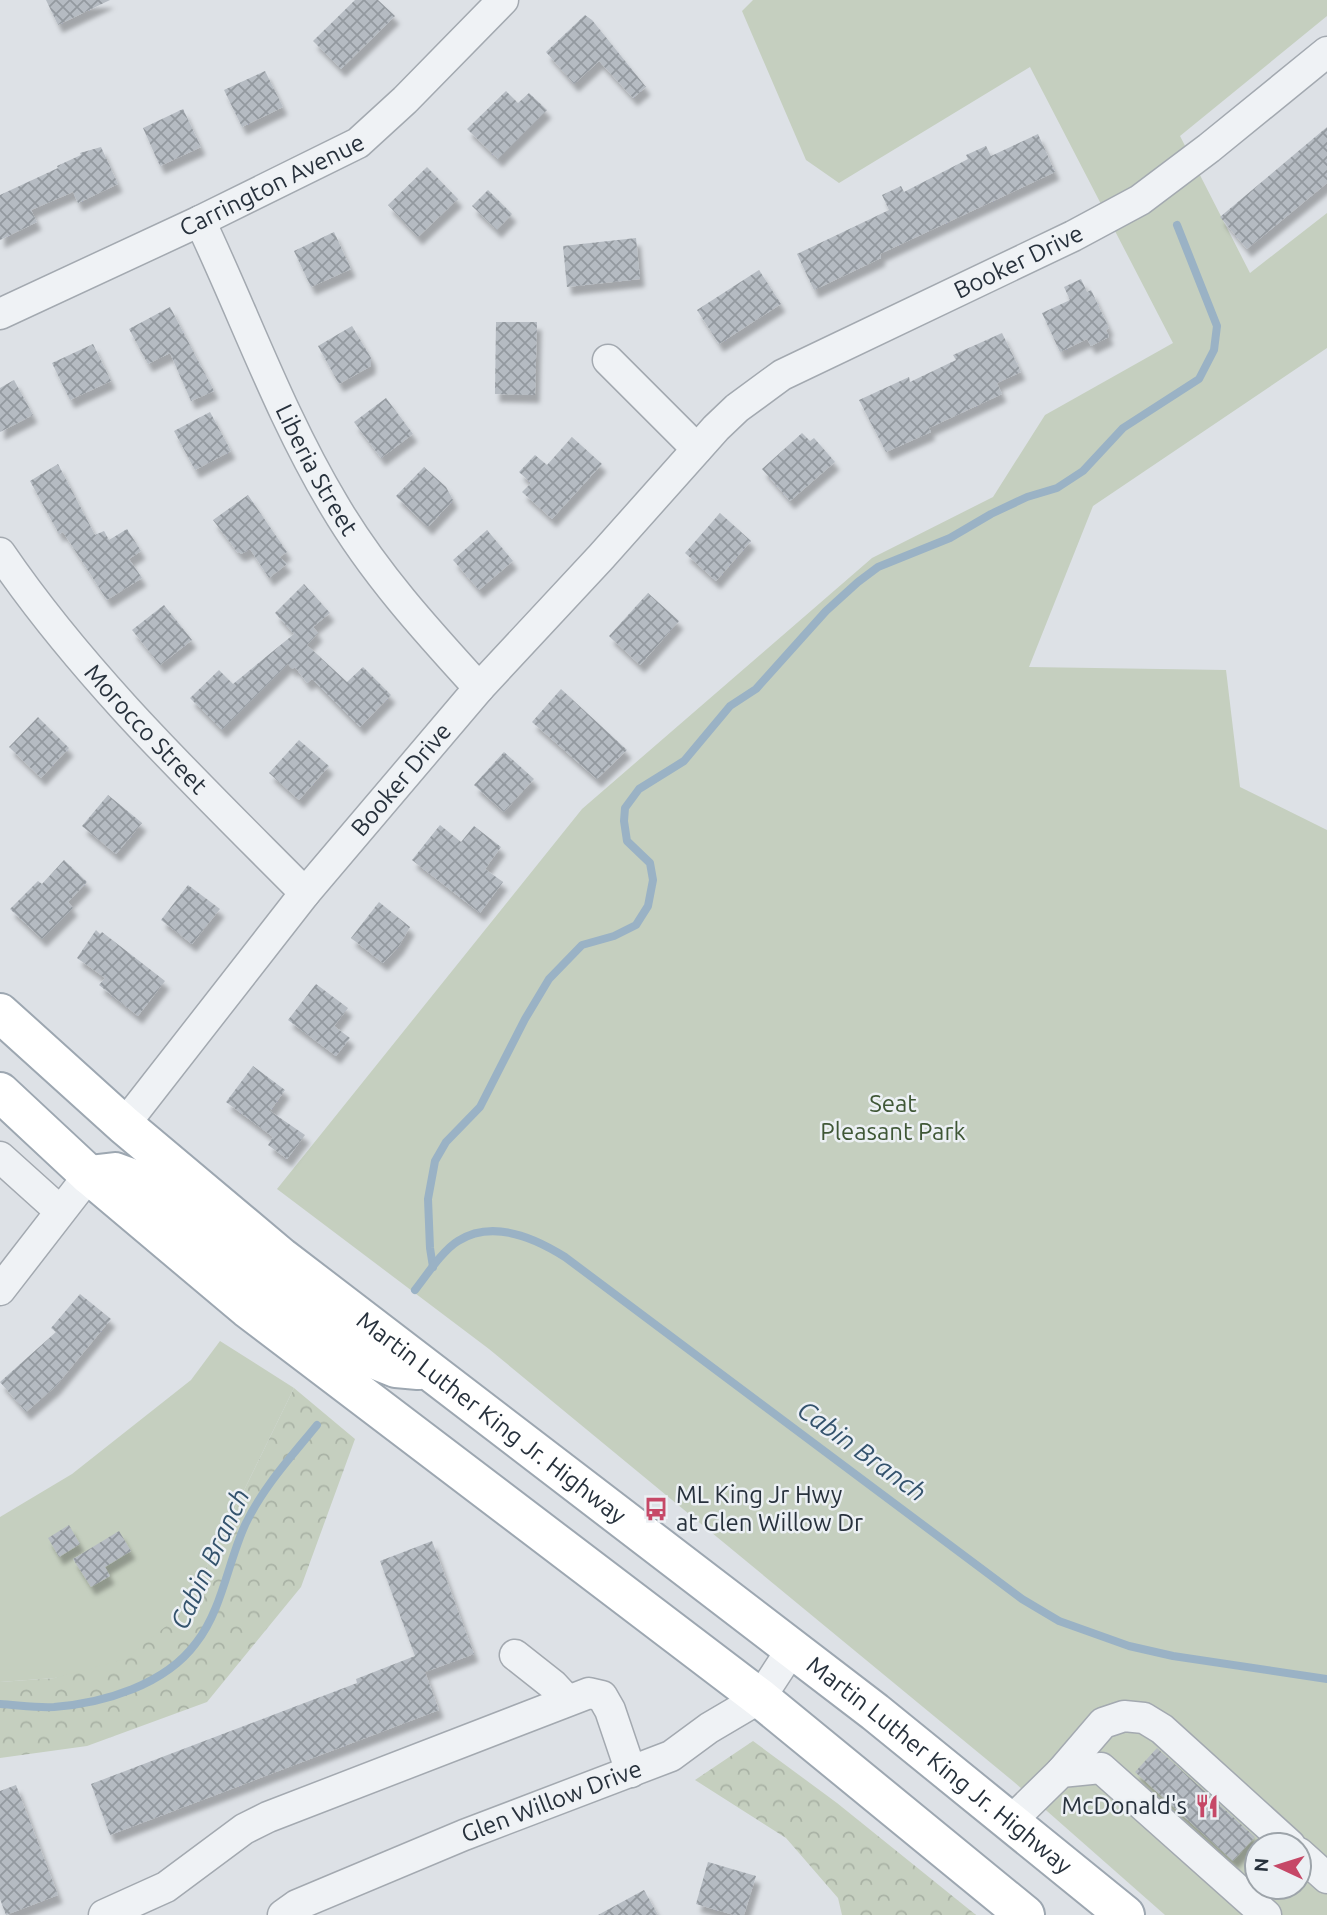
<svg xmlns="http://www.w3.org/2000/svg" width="1327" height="1915" font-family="Ubuntu,sans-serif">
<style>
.forest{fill:url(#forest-crowns)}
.park{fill:#c5cfbf;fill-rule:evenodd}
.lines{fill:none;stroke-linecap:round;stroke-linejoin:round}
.stream{stroke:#9ab2c5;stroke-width:8}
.building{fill:url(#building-cross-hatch);filter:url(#shadow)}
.minor-casing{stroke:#a3a9b0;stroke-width:33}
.major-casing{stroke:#9da7b1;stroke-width:42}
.minor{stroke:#eff2f5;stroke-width:30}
.major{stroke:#fff;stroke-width:38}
.labels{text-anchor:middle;stroke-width:5;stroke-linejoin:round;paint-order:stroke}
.street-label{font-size:24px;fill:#27313c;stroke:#ecf0f4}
.park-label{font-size:24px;fill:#3f5736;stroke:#ecf0f4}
.poi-label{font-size:24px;fill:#27313c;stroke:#ecf0f4;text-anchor:start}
.water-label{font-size:26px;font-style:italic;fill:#34536d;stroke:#ecf0f4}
</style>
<defs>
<pattern id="forest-crowns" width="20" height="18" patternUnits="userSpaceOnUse" patternTransform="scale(1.75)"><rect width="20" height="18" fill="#c5cfbf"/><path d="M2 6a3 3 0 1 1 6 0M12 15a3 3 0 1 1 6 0" fill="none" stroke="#a9b2a5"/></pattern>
<pattern id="building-cross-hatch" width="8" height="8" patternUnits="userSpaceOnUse" patternTransform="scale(1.75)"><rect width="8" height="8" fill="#b5bbc2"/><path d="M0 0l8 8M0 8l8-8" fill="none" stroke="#93999f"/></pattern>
<filter id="shadow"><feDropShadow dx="4.5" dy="8" stdDeviation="2" flood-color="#0004"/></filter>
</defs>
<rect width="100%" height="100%" fill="#dde1e6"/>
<g class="forest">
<path d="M 294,1388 L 355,1439 L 301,1587 L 207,1702 L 87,1746 L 0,1758 L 0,1682 L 55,1678 L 185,1611 Z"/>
<path d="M 753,1741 L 837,1803 L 976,1915 L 842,1915 L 838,1898 L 786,1838 L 695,1780 Z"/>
</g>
<g class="park">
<path d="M 753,0 L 1327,0 L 1327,16 L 1180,136 L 1250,273 L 1327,213 L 1327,348 L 1093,506 L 1029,667 L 1226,670 L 1240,787 L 1327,830 L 1327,1915 L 1165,1915 L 1014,1782 L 489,1349 L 277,1189 L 582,809 L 872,558 L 993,497 L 1045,415 L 1173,343 L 1030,67 L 839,183 L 806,160 L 742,11 ZM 1257,1845 L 1299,1845 L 1299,1887 L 1257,1887 Z"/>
<path d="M 220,1341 L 294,1388 L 185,1611 L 125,1659 L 55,1678 L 0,1682 L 0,1517 L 72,1474 L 191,1380 Z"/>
</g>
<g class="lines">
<g class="stream">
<path d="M 433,1267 L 430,1248 L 428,1199 L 435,1161 L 446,1142 L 480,1107 L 525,1019 L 549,979 L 582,945 L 614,936 L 636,925 L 648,906 L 653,880 L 650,863 L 627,841 L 624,821 L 625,808 L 639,789 L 684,761 L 730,706 L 756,689 L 826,611 L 858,582 L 878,567 L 950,538 L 991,514 L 1027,497 L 1057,488 L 1083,471 L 1123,428 L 1199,379 L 1214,350 L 1217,326 L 1177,225"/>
<path d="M 415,1290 C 426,1276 443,1250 458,1241 C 493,1219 535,1238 565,1257 L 1022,1599 L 1059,1621 L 1129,1646 L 1173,1656 L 1327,1679"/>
<path d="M 0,1704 C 18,1705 36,1708 54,1707 C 104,1703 165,1685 196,1643 C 222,1610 228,1562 245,1525 C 263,1487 291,1457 317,1425"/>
</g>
</g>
<g class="building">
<path d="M 46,0 L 110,0 L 58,25 Z"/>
<path d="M 355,0 L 378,0 L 395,16 L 341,69 L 313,41 Z"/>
<path d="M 585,15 L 592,20 L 646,87 L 633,98 L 599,61 L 574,84 L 546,52 Z"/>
<path d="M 265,71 L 283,107 L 242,127 L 224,90 Z"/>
<path d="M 506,91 L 518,103 L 529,93 L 547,110 L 498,159 L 467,129 Z"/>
<path d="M 183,109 L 201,147 L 160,166 L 143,128 Z"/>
<path d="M 1327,127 L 1327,183 L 1247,249 L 1220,217 Z"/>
<path d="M 1038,134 L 1055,172 L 880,254 L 881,258 L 814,290 L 797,254 L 889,210 L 882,195 L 901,186 L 904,192 L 968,159 L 966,155 L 986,146 L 991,156 Z"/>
<path d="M 101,147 L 118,184 L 78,203 L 73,192 L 31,210 L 37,222 L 0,240 L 0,195 L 58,168 L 57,166 L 81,155 L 80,153 Z"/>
<path d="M 427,167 L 458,199 L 418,237 L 388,205 Z"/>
<path d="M 488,190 L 512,214 L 497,230 L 472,206 Z"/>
<path d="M 334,232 L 351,269 L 311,287 L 294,251 Z"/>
<path d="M 636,238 L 640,279 L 567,287 L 563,246 Z"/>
<path d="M 759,270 L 781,304 L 719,344 L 697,310 Z"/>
<path d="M 1081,279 L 1087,292 L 1091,290 L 1109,328 L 1106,330 L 1109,337 L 1091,346 L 1087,339 L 1060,352 L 1042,313 L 1070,300 L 1064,287 Z"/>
<path d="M 170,307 L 214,391 L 191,401 L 170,353 L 148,364 L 129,329 Z"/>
<path d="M 496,322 L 537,322 L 535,395 L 495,394 Z"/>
<path d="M 352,326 L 371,358 L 371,366 L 339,384 L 318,346 Z"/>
<path d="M 1002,333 L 1021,372 L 997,383 L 1002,394 L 929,428 L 931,432 L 886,452 L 859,400 L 909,377 L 910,382 L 956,360 L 953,355 Z"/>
<path d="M 93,344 L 111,381 L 70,400 L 52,363 Z"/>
<path d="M 14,380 L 33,415 L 0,432 L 0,388 Z"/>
<path d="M 386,398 L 413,434 L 381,458 L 354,422 Z"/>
<path d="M 210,412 L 231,451 L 195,470 L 174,431 Z"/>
<path d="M 802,433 L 810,441 L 814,438 L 835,462 L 790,501 L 762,469 Z"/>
<path d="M 572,437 L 602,464 L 552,519 L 522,492 L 531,483 L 519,472 L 535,455 L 547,465 Z"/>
<path d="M 58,464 L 95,535 L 104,531 L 109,540 L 127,529 L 141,551 L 129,559 L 142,578 L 107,600 L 63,532 L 59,534 L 30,481 Z"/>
<path d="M 424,467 L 446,487 L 453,500 L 428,527 L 396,496 Z"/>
<path d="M 248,495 L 287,552 L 280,557 L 287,564 L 269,578 L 250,549 L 241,554 L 240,552 L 238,553 L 213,520 Z"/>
<path d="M 720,513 L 751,541 L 716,581 L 685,553 Z"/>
<path d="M 487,530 L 513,561 L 479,590 L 453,560 Z"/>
<path d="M 304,584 L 330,613 L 313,627 L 318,633 L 307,645 L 347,682 L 363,667 L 391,695 L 360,727 L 312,679 L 307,683 L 295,667 L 292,669 L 288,664 L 222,730 L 190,698 L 219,670 L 233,684 L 294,634 L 275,613 Z"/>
<path d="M 648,593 L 679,621 L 640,665 L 609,636 Z"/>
<path d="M 164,605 L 192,640 L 160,665 L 132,630 Z"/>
<path d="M 561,689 L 627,750 L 597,779 L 532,722 Z"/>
<path d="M 38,717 L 69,748 L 41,778 L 9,747 Z"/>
<path d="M 299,740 L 329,766 L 299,800 L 269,773 Z"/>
<path d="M 504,752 L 534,779 L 504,812 L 474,785 Z"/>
<path d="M 108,795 L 142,823 L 116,854 L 82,826 Z"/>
<path d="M 440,825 L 461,842 L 474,826 L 501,847 L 485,869 L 503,882 L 480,913 L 412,860 Z"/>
<path d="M 64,860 L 87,882 L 68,902 L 73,908 L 42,939 L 10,909 L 38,881 L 42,884 Z"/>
<path d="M 188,885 L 220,909 L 192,944 L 161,920 Z"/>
<path d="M 379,902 L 410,927 L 399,946 L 383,963 L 351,938 Z"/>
<path d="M 96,930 L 100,934 L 102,932 L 165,981 L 138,1016 L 99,985 L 105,978 L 77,958 Z"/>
<path d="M 316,984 L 348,1008 L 334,1026 L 350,1038 L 336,1056 L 288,1020 Z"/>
<path d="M 253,1066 L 285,1090 L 270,1111 L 305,1135 L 287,1159 L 268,1145 L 273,1137 L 226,1102 Z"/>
<path d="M 80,1294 L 111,1319 L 56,1386 L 26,1412 L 0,1382 L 56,1332 L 51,1328 Z"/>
<path d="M 69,1525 L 80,1544 L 59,1557 L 48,1538 Z"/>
<path d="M 119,1531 L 131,1551 L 105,1567 L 110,1576 L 91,1587 L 73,1559 Z"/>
<path d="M 432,1541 L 474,1654 L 425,1672 L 439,1710 L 110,1835 L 91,1784 L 357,1683 L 356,1679 L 415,1656 L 380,1561 Z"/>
<path d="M 1157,1748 L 1255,1837 L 1233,1861 L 1135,1772 Z"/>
<path d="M 16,1785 L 58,1895 L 6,1915 L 0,1899 L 0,1791 Z"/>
<path d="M 708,1862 L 756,1876 L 744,1915 L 734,1915 L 696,1904 Z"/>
<path d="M 644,1890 L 658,1915 L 598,1915 Z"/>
</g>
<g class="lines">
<g class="minor-casing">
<g id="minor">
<path id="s1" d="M 200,221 C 245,316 280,415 334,505 C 374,573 426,630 479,688"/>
<path id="s2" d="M 0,314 L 200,221 L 358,143 L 405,100 L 503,0"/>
<path d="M 608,360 L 697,449"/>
<path id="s3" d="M 0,553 C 86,679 198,785 305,893"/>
<path id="s4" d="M 124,1125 L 305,893 L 479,688 L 601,557 L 716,428 L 737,408 L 782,375 L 1073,236 L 1140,200 L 1209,148 L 1327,52"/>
<path d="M 0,1157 L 60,1211"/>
<path d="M 0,1290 L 89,1175"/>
<path d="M 515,1655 L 553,1685 L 567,1700"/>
<path d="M 1061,1772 L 1103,1723 L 1124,1716 L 1144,1718 L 1162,1729 L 1290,1845"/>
<path d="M 1011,1821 L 1061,1772 L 1101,1768 L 1266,1915"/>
<path d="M 1299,1853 L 1327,1878"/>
<path d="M 104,1915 L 166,1887 L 244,1829 L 268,1817 L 589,1693 L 602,1696 L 610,1710 L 631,1772"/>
<path id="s5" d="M 283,1915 L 297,1905 L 464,1835 L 671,1756 L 709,1728 L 760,1698 L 792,1649"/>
</g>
</g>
<g class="major-casing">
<g id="major">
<path id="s6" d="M 0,1013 L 124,1125 L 281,1257 L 875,1712 L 1125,1915"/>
<path d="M 0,1092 L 89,1175 L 247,1308 L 760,1698 L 1025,1915"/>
<path d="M 89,1175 L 115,1172 L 142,1182 L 267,1283 L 351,1346 L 371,1358 L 396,1368 L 418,1370"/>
</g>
</g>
<use href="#minor" class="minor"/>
<use href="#major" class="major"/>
</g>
<defs>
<g id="bus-bare" transform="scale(1.89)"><path d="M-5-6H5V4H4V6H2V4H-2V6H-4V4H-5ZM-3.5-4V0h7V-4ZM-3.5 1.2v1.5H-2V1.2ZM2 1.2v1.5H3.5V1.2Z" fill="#c64867" stroke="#ecf0f4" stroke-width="2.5" paint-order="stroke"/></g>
<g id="restaurant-bare" transform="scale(1.89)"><path d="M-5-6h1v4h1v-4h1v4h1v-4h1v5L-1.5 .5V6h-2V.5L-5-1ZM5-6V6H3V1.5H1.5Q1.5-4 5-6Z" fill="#c64867" stroke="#ecf0f4" stroke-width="2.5" paint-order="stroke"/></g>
</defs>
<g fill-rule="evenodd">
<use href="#bus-bare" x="656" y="1509"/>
<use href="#restaurant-bare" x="1207" y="1806"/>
</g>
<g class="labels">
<g class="street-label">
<text dy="8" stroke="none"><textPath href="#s2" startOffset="301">Carrington Avenue</textPath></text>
<text dy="8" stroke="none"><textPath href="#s4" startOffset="1262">Booker Drive</textPath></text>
<text dy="8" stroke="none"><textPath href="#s1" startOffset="275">Liberia Street</textPath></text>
<text dy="8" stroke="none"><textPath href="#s3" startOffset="229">Morocco Street</textPath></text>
<text dy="8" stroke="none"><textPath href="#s4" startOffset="443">Booker Drive</textPath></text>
<text dy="8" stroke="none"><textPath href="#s6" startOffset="637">Martin Luther King Jr. Highway</textPath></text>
<text dy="8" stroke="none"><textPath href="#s6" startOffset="1204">Martin Luther King Jr. Highway</textPath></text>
<text dy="8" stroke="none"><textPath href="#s5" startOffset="292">Glen Willow Drive</textPath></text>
</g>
<g class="park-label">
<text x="893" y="1112">Seat<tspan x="893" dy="28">Pleasant Park</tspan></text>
</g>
<g class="poi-label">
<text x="676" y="1503">ML King Jr Hwy<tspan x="676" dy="28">at Glen Willow Dr</tspan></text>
<text x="1187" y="1814" text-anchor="end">McDonald's</text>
</g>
<g class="water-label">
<text transform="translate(862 1451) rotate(36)" y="9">Cabin Branch</text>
<text transform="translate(210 1559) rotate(-65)" y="9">Cabin Branch</text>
</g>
</g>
<g transform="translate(1278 1866) rotate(274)"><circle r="33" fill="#ecf0f4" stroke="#9da4aa" stroke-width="2"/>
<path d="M0-5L12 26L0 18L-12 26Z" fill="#c64867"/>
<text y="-10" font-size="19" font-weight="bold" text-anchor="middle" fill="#27313c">N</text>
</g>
</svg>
